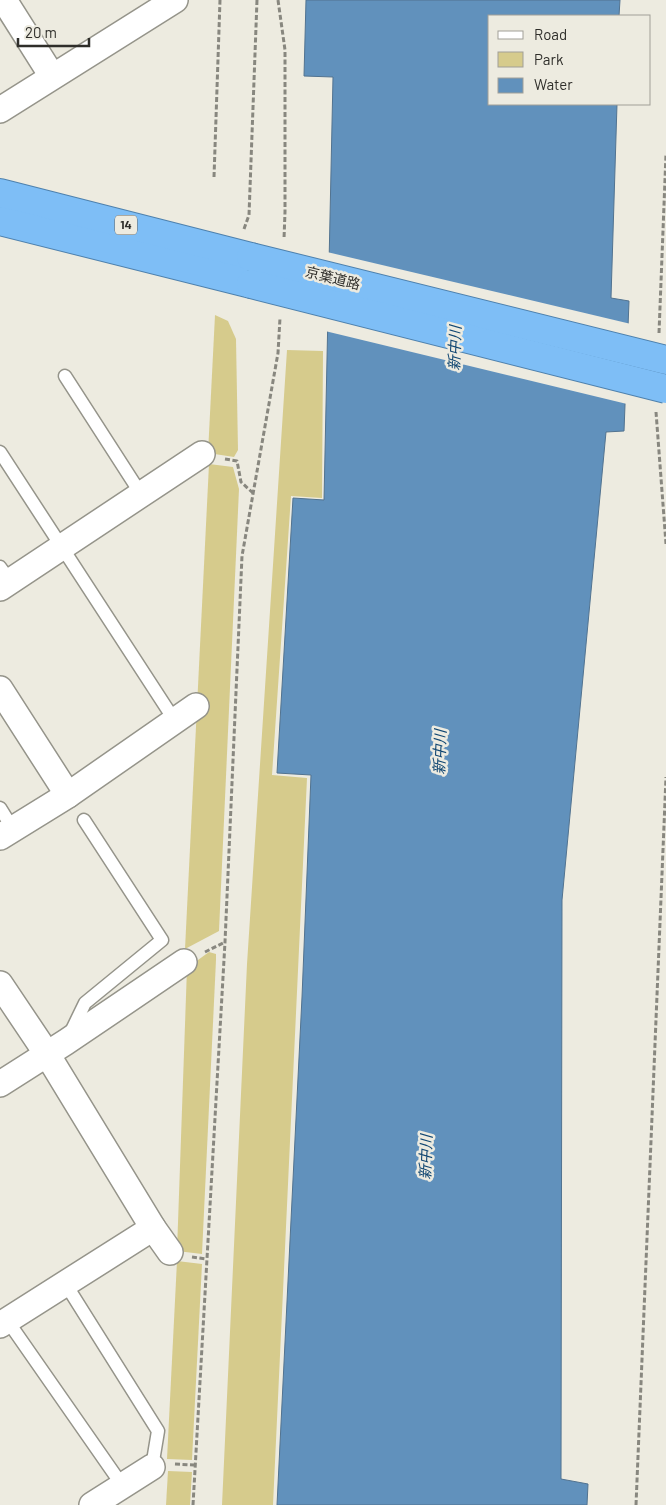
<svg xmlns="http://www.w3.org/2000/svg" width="666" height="1505" font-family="Barlow,'Noto Sans JP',sans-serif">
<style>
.green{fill:#d6cb8c}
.water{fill:#6191bc;stroke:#527390}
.pier{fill:#edebe0}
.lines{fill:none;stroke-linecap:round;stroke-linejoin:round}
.service-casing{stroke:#95948a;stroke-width:15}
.minor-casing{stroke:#95948a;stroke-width:28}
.trunk-casing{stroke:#4e81ad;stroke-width:30}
.path{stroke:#88877f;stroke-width:3;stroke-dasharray:5 2.5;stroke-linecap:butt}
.service{stroke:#fff;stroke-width:12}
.minor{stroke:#fff;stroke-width:25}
.trunk{stroke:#7ebef6;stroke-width:28}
.trunk-bridge-casing{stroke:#4e81ad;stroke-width:30;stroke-linecap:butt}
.trunk-bridge{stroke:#7ebef6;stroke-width:28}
.labels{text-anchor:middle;stroke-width:5;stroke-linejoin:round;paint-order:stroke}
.shield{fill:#edebe0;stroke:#686761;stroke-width:1}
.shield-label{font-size:12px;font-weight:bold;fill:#2f2e2a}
.street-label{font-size:14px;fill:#2f2e2a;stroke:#edebe0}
.water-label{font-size:15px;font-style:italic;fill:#114772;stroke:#edebe0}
</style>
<rect width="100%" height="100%" fill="#edebe0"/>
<g class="green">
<path d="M 215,315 L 228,321 L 236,339 L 238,450 L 234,457 L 208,453 Z"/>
<path d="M 287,350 L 323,351 L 322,498 L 291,496 L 272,775 L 307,778 L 273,1505 L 222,1505 L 247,964 Z"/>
<path d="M 209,464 L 233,467 L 239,489 L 219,931 L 185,949 Z"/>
<path d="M 209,952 L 216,954 L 216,960 L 202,1254 L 177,1251 L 187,968 Z"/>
<path d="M 177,1261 L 202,1264 L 192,1460 L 167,1459 Z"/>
<path d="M 168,1471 L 192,1472 L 190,1505 L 166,1505 Z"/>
</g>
<path class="water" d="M 306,0 L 620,0 L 619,16 L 490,16 L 490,104 L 617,104 L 611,298 L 629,301 L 624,431 L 606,432 L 562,900 L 561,1479 L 588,1484 L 587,1505 L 277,1505 L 302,997 L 311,775 L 277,773 L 293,498 L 324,500 L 333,77 L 304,76 Z"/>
<path class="pier" d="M 327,252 L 631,324 L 627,404 L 325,331 Z"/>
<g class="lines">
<g class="service-casing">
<g id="service">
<path d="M 65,376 L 141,494"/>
<path d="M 0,452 L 175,721"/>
<path d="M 0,567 L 10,581"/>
<path d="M 0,808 L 13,829"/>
<path d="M 70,1034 L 85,1003 L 162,940 L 84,820"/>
<path d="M 65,1283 L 158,1431 L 152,1467"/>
<path d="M 7,1320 L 122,1485"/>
</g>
</g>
<g class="minor-casing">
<g id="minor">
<path d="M 4,0 L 52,76"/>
<path d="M 0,110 L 175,0"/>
<path d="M 0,588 L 202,454"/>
<path d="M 0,689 L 68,795"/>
<path d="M 0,837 L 68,795 L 196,706"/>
<path d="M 0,984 L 47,1054 L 153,1228 L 170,1252"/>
<path d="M 0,1084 L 66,1042 L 184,962"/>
<path d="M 0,1325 L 153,1228"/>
<path d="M 92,1505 L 152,1467"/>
</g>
</g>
<g class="trunk-casing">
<g id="trunk">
<path d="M 0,193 L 251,257"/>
<path d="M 0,221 L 251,284"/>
</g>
</g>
<g class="path">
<path d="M 278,0 L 285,50 L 285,212 L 284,239"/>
<path d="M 214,177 L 220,0"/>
<path d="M 244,229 L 249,215 L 257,0"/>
<path d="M 659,333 L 666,154"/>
<path d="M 656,412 L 666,544"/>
<path d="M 225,459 L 237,461 L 241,482 L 253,493"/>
<path d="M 205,952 L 225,942"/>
<path d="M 192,1257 L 206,1259"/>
<path d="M 175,1464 L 194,1465"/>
<path d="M 193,1505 L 225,942 L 242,556 L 278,353 L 280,318"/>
<path d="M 636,1505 L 666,777"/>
</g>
<use href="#service" class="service"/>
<use href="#minor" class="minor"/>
<use href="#trunk" class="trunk"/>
<g class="trunk-bridge-casing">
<g id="trunk-bridge">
<path d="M 251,257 L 666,360"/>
<path d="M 251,284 L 666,389"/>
</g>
</g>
<use href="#trunk-bridge" class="trunk-bridge"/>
</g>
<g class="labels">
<rect class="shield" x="115" y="215.5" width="22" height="19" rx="4"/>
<g class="shield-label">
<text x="126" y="229">14</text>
</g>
<g class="street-label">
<text transform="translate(333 278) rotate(14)" y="5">京葉道路</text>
</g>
<g class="water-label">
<text transform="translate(455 348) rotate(-88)" y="5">新中川</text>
<text transform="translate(440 752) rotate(-88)" y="5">新中川</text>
<text transform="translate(426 1157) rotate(-88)" y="5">新中川</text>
</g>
</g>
<rect x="488" y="15" width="162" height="90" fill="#edebe0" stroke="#a19f97"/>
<rect x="498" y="31" width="25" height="8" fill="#ffffff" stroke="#a19f97"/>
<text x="534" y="40" font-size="15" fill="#2f2e2a">Road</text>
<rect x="498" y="52" width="25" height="15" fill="#d6cb8c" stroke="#a19f97"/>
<text x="534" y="65" font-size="15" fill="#2f2e2a">Park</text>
<rect x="498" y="78" width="25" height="15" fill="#6191bc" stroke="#a19f97"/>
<text x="534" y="90" font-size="15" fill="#2f2e2a">Water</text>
<path d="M18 38v8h71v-8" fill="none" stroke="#2f2e2a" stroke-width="2.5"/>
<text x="25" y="38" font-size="15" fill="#2f2e2a" stroke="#edebe0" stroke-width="4" paint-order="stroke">20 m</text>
</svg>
